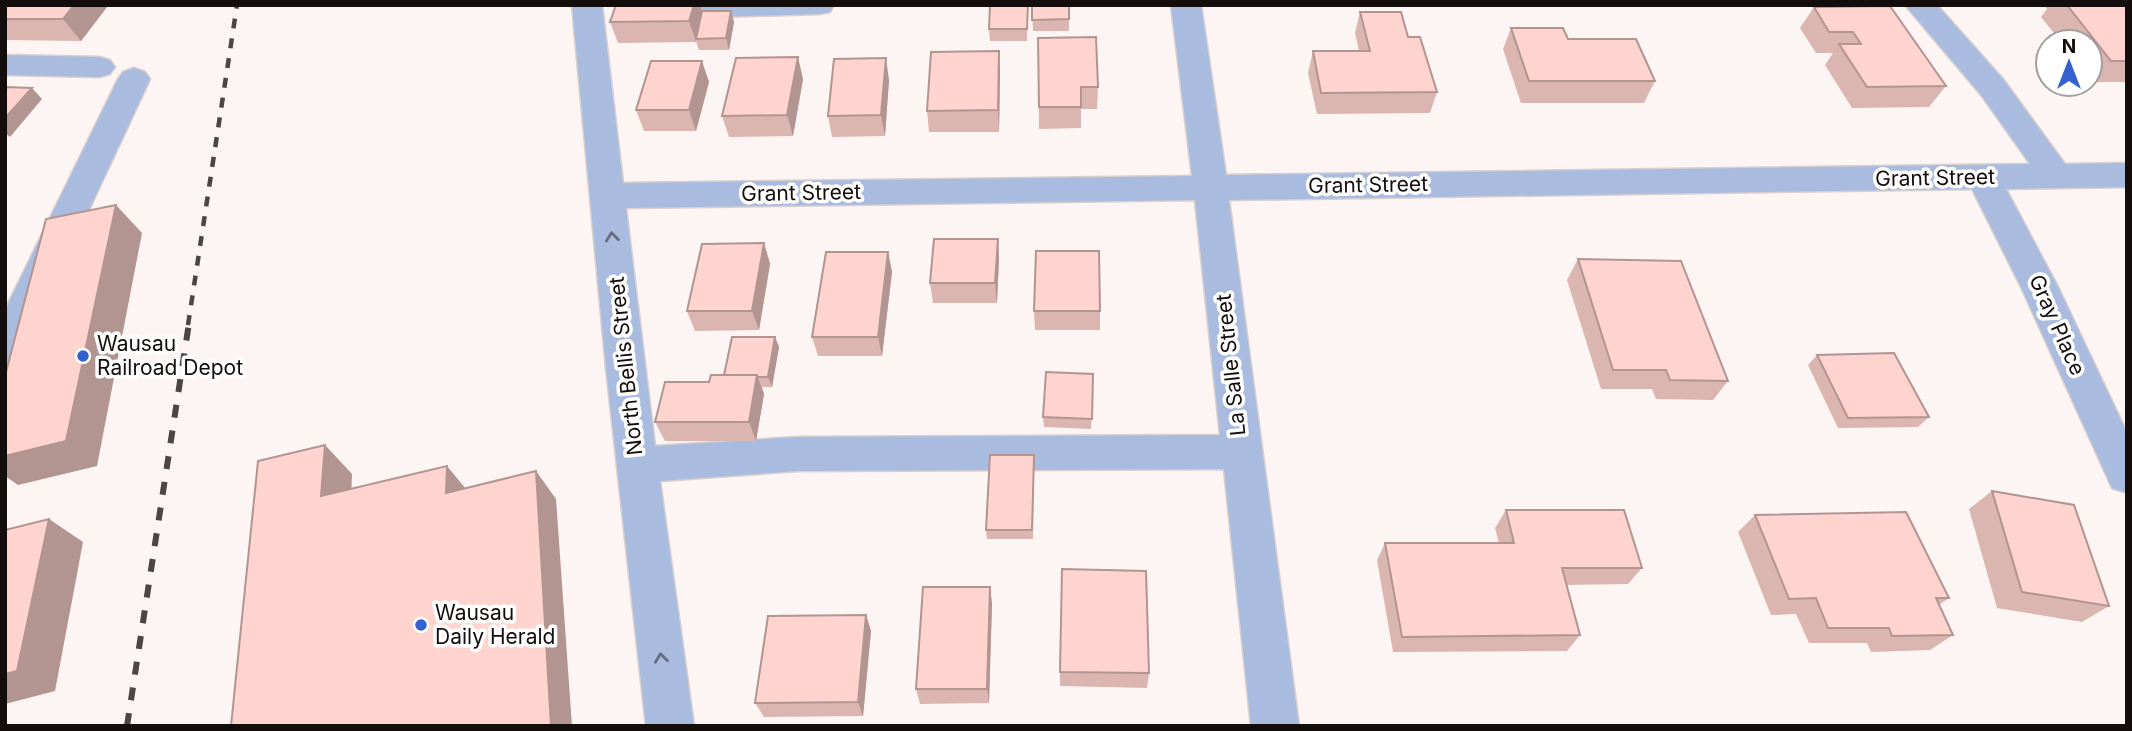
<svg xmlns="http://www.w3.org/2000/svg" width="2132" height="731" font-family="Inter,sans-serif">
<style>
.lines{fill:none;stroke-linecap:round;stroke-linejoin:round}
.minor-casing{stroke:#d8d0cf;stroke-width:3}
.minor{fill:#a9bbde;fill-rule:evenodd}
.rail-far1{stroke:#4b4544;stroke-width:4.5;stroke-dasharray:10 10;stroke-linecap:butt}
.rail{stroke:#4b4544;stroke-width:6;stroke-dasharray:13 13;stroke-linecap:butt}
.wall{fill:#dbb6b1}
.shaded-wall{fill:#b29490}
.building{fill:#ffd4ce;stroke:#b29490;stroke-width:2}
.oneway{stroke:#666d80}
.poi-dot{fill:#3460d0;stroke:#fff;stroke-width:2.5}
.labels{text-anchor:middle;stroke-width:7;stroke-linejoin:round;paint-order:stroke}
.street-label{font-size:21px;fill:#130d0c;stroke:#fff}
.poi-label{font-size:21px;fill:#130d0c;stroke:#fff;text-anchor:start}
</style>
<rect width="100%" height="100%" fill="#fdf5f4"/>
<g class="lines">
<g class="minor-casing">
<g id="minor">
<path d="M 572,5 L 602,5 L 623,183 L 1192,176 L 1171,5 L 1201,5 L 1226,175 L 2030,164 L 1981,95 L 1905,5 L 1937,5 L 2003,79 L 2065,164 L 2127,163 L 2127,187 L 2006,189 L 2058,287 L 2127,433 L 2127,493 L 2112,488 L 2021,287 L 1972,189 L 1229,200 L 1299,726 L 1251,726 L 1224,469 L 798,471 L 660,481 L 694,726 L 646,726 L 606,368 ZM 1195,200 L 1220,435 L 798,437 L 655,446 L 626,208 Z"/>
<path d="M 637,5 L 834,5 L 830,12 L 819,14 L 649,19 L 638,17 L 634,10 Z"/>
<path d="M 5,55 L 99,57 L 110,60 L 115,67 L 110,74 L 99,77 L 5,75 Z"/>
<path d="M 134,68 L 145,72 L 150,79 L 24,349 L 18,360 L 5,364 L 5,310 L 118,79 L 123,72 Z"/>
</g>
</g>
<use href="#minor" class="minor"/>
<path class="rail-far1" d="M 188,325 L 237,5"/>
<path class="rail" d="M 127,726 L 189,323"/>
</g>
<g class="wall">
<path d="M 5,5 L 107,7 L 81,41 L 5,40 Z"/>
<path d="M 1028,5 L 1027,41 L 990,41 L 989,29 Z"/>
<path d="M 1032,5 L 1069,5 L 1069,31 L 1033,31 Z"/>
<path d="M 2044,5 L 2127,5 L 2127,82 L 2092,82 L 2090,79 L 2090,42 L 2061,42 L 2041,17 L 2047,9 Z"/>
<path d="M 1814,7 L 1946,86 L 1929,107 L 1852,108 L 1825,65 L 1833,53 L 1816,53 L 1800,28 Z"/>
<path d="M 731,11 L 734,22 L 729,50 L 699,50 L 696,41 L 696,42 L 618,43 L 610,22 L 702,12 Z"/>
<path d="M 1360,12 L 1408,37 L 1437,92 L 1430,113 L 1317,114 L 1308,73 L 1313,51 L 1359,51 L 1355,33 Z"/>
<path d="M 1511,28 L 1568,39 L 1655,81 L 1644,103 L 1521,103 L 1503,49 Z"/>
<path d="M 1038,38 L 1098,87 L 1097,109 L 1081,109 L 1081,128 L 1039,129 Z"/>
<path d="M 999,51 L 1000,72 L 999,132 L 929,132 L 927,111 Z"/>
<path d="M 803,79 L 793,136 L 729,137 L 722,116 Z"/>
<path d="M 889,80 L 885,136 L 832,137 L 828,116 Z"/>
<path d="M 709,82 L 696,131 L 644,131 L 636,110 Z"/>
<path d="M 998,239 L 999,259 L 997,303 L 933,303 L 930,283 Z"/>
<path d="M 764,243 L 770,264 L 759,330 L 695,331 L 687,311 Z"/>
<path d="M 888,252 L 892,272 L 882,356 L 818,356 L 812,337 Z"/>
<path d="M 1578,259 L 1728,381 L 1713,400 L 1656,399 L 1652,389 L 1601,389 L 1567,280 Z"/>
<path d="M 1034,311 L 1100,311 L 1100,330 L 1035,330 Z"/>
<path d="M 775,337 L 779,347 L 772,387 L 762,387 L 764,394 L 756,441 L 665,441 L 655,422 L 709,382 L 724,375 Z"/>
<path d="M 1817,355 L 1929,417 L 1918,427 L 1838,428 L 1808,365 Z"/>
<path d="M 1093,374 L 1091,429 L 1044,427 L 1043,417 Z"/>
<path d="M 1034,455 L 1033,539 L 987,539 L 986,530 Z"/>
<path d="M 1992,491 L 2109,606 L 2082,622 L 1997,608 L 1969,509 Z"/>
<path d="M 1506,510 L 1642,568 L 1628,584 L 1566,585 L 1580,635 L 1567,651 L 1393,652 L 1377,560 L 1385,543 L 1499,543 L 1495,528 Z"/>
<path d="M 1755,515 L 1949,598 L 1939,605 L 1953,635 L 1930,650 L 1871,652 L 1867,643 L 1809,643 L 1796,614 L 1771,615 L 1738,532 Z"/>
<path d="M 992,603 L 989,703 L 920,704 L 916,689 Z"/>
<path d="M 866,615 L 871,631 L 863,716 L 764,717 L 755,703 Z"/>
<path d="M 1060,672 L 1149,673 L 1147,688 L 1060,686 Z"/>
</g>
<g class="shaded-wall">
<path d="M 74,5 L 106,5 L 107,7 L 81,41 L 63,19 Z"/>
<path d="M 694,5 L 700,5 L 703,16 L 696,39 L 696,42 L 689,21 Z"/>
<path d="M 731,11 L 734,22 L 729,50 L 726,38 Z"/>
<path d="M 999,51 L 1000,72 L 999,132 L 998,110 Z"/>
<path d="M 798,57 L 803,79 L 793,136 L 787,115 Z"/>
<path d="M 886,58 L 889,80 L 885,136 L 881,115 Z"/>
<path d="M 702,61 L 709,82 L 696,131 L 689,110 Z"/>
<path d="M 32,88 L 42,99 L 10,137 L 5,133 L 5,118 Z"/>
<path d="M 116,205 L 142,233 L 97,466 L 18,485 L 5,476 L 5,456 Z"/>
<path d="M 998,239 L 999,259 L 997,303 L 995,283 Z"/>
<path d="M 764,243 L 770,264 L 759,330 L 752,311 Z"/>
<path d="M 888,252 L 892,272 L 882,356 L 878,337 Z"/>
<path d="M 775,337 L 779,347 L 772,387 L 768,377 Z"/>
<path d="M 757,375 L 764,394 L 756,441 L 749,422 Z"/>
<path d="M 325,445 L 352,474 L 350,524 L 321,496 Z"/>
<path d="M 447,466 L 470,494 L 446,493 Z"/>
<path d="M 536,471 L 556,499 L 572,726 L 551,726 Z"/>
<path d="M 49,519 L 83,542 L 55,691 L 5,704 L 5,674 Z"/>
<path d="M 990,587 L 992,603 L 989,703 L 987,689 Z"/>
<path d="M 866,615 L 871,631 L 863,716 L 858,702 Z"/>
</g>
<g class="building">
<path d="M 5,5 L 74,5 L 63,19 L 5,19 Z"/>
<path d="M 616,5 L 694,5 L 689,21 L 610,22 Z"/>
<path d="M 990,5 L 1028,5 L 1027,29 L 989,29 Z"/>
<path d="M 1032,5 L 1069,5 L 1069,19 L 1032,20 Z"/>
<path d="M 2067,5 L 2127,5 L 2127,61 L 2111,61 Z"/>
<path d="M 1890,6 L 1946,86 L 1867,87 L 1839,44 L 1861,44 L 1853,32 L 1829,32 L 1814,7 Z"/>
<path d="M 702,11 L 731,11 L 726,38 L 696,39 Z"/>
<path d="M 1360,12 L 1401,12 L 1408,37 L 1420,37 L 1437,92 L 1321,93 L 1313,51 L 1370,51 Z"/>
<path d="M 1511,28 L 1563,28 L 1568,39 L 1636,39 L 1655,81 L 1529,81 Z"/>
<path d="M 1096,37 L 1098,87 L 1081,87 L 1081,107 L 1039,107 L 1038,38 Z"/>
<path d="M 999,51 L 998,110 L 927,111 L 931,52 Z"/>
<path d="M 798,57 L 787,115 L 722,116 L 736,58 Z"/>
<path d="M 886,58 L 881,115 L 828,116 L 834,59 Z"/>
<path d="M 651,61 L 702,61 L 689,110 L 636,110 Z"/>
<path d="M 5,87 L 32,88 L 5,118 Z"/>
<path d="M 116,205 L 66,441 L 5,456 L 5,376 L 46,219 Z"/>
<path d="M 934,239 L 998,239 L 995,283 L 930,283 Z"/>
<path d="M 764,243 L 752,311 L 687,311 L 702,244 Z"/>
<path d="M 1036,251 L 1099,251 L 1100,311 L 1034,311 Z"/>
<path d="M 826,252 L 888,252 L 878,337 L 812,337 Z"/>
<path d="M 1578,259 L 1681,261 L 1728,381 L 1670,380 L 1666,370 L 1613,370 Z"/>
<path d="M 732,337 L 775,337 L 768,377 L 757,377 L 757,375 L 724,375 Z"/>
<path d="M 1894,353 L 1929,417 L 1848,418 L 1817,355 Z"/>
<path d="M 1046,372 L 1093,374 L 1092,419 L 1043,417 Z"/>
<path d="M 711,375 L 757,375 L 749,422 L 655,422 L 665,382 L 709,382 Z"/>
<path d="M 325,445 L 321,496 L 447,466 L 446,493 L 536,471 L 551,726 L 231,726 L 258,461 Z"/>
<path d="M 990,455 L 1034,455 L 1032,530 L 986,530 Z"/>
<path d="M 1992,491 L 2074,505 L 2109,606 L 2022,592 Z"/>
<path d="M 1506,510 L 1624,510 L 1642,568 L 1562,568 L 1580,635 L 1402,637 L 1385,543 L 1514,543 Z"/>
<path d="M 1906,512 L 1949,598 L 1936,598 L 1953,635 L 1892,636 L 1889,628 L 1828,628 L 1816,598 L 1789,599 L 1755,515 Z"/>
<path d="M 49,519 L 17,671 L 5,674 L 5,530 Z"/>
<path d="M 1062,569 L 1146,571 L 1149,673 L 1060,672 Z"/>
<path d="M 923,587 L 990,587 L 987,689 L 916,689 Z"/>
<path d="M 866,615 L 858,702 L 755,703 L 768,616 Z"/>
</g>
<defs><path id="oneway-chevron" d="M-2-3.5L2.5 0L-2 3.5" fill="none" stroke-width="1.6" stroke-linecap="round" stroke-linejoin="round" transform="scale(1.75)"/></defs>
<g class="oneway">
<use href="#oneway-chevron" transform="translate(612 237) rotate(-96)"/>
<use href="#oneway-chevron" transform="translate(661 658) rotate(-97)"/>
</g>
<g class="poi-dot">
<circle cx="83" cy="356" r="7"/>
<circle cx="421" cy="625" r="7"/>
</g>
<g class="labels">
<g class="street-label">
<text transform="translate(1935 178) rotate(-1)" y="7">Grant Street</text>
<text transform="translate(1368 185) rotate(-1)" y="7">Grant Street</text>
<text transform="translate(801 193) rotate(-1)" y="7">Grant Street</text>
<text transform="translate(2057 325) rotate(66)" y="7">Gray Place</text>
<text transform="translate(1231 365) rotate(-96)" y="7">La Salle Street</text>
<text transform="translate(626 366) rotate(-96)" y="7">North Bellis Street</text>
</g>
<g class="poi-label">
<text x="97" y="351">Wausau<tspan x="97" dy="24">Railroad Depot</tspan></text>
<text x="435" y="620">Wausau<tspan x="435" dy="24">Daily Herald</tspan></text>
</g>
</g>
<rect width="2132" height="731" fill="none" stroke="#130d0c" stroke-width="14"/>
<g transform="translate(2069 63)"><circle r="33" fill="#ffffff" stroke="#a19e9e" stroke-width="2"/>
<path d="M0-5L12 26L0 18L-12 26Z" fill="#3460d0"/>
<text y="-10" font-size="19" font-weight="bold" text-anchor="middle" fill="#130d0c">N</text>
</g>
</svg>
